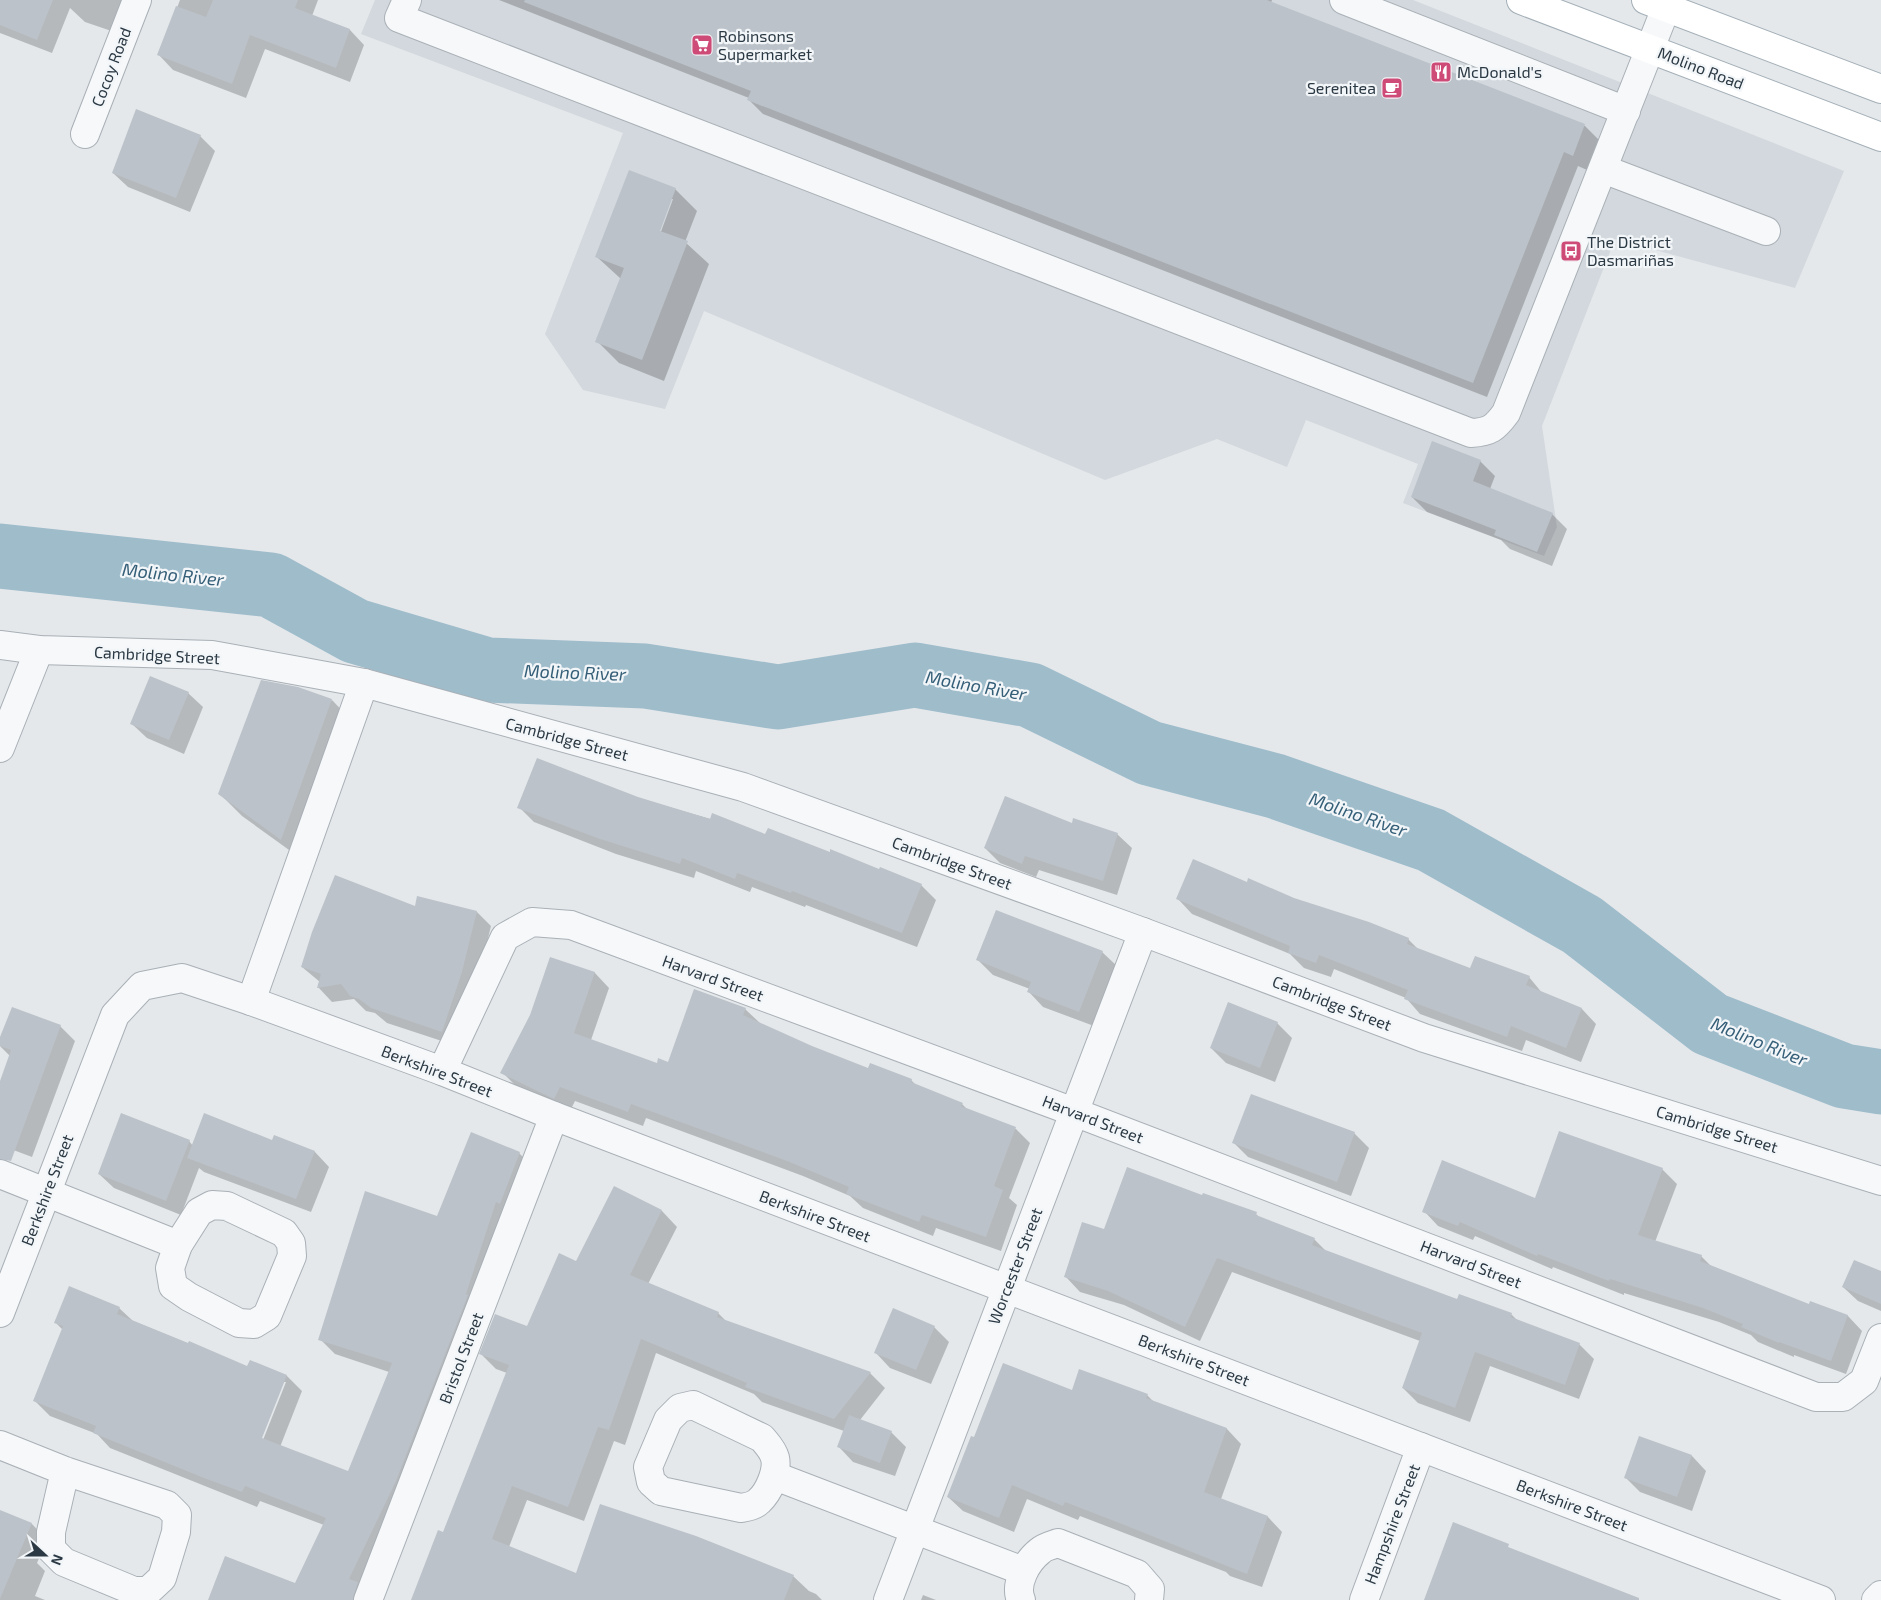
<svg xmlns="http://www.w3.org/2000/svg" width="1881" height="1600" font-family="'Exo 2',sans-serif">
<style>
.built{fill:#d2d8dd}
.shadow{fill:#0003;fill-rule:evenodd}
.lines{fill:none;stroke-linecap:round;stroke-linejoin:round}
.river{stroke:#9fbccb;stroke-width:65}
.building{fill:#bbc2c9}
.minor-casing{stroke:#a9b0b6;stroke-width:30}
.major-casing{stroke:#a3afb7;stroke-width:30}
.minor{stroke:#f6f8fa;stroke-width:28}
.major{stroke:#fff;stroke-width:28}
.labels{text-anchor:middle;stroke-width:4.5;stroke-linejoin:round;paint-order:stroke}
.poi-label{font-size:16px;fill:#2b3944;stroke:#f3f6f8;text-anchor:start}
.street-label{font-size:16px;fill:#2b3944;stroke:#f3f6f8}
.water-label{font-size:18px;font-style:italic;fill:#355f78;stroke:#f3f6f8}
</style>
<rect width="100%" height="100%" fill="#e4e8eb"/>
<path class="built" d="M 375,0 L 1413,0 L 1844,171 L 1795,288 L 1615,239 L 1542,426 L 1557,527 L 1544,556 L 1403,503 L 1418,464 L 1306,420 L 1287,467 L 1217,439 L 1105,480 L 704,311 L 665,409 L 583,390 L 545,334 L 623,133 L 361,34 Z"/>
<g class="shadow">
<path d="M 0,0 L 137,0 L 126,36 L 85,22 L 70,8 L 52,53 L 0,33 Z"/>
<path d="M 180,0 L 318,0 L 312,16 L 350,30 L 364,45 L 350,82 L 265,49 L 246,98 L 173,70 L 159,55 Z"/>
<path d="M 499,0 L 1272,0 L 1271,3 L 1585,126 L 1599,140 L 1587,170 L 1578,166 L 1487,397 L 763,114 L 748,99 L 749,98 Z"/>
<path d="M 200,136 L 215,151 L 190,212 L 128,187 L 113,173 Z"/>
<path d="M 675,189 L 697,211 L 685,242 L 709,264 L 664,381 L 619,363 L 597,341 L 621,279 L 597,257 ZM 671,199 L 673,199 L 659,237 L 656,236 Z"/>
<path d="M 1480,461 L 1495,476 L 1490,489 L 1552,514 L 1567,529 L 1552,566 L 1510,549 L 1501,540 L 1427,512 L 1412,497 Z"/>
<path d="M 188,693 L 203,707 L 184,754 L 147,738 L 132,724 Z"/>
<path d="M 332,700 L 353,722 L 303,860 L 242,816 L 220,794 Z"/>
<path d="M 638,798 L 766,835 L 921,885 L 936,900 L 917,947 L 806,905 L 805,907 L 752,887 L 750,892 L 696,871 L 694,878 L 616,854 L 534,822 L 519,807 Z"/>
<path d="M 1072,824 L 1117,834 L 1132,848 L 1117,895 L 1039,870 L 1036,877 L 1000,863 L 985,848 Z"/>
<path d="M 1247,883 L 1408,939 L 1418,949 L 1471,970 L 1529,977 L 1543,994 L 1582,1009 L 1596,1024 L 1581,1062 L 1526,1040 L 1522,1051 L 1420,1014 L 1406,998 L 1334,969 L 1331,977 L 1304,968 L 1290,954 L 1192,914 L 1178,899 Z"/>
<path d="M 477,912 L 491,926 L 476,987 L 457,1046 L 387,1023 L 375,1013 L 366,1011 L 354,999 L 332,1002 L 318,987 L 320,982 L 302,967 Z"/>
<path d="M 1102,952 L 1117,966 L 1094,1026 L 1043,1007 L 1029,992 L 1030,989 L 993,975 L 978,960 Z"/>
<path d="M 550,959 L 595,973 L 609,988 L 591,1040 L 657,1064 L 669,1064 L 745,1009 L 761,1024 L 811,1047 L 868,1070 L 911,1080 L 916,1085 L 962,1104 L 968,1110 L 1016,1129 L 1030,1143 L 1009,1198 L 1017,1205 L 1001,1251 L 936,1228 L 933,1236 L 863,1208 L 850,1196 L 803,1176 L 646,1118 L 643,1126 L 575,1101 L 569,1113 L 517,1087 L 502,1072 L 531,1016 Z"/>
<path d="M 1277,1023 L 1292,1038 L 1275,1082 L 1226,1063 L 1211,1048 Z"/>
<path d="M 60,1026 L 75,1041 L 32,1157 L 0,1145 L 0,1085 L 10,1056 L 0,1046 L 0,1041 Z"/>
<path d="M 1354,1133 L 1369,1148 L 1351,1196 L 1248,1157 L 1234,1143 Z"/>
<path d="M 275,1136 L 315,1152 L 329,1167 L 311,1212 L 204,1172 L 199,1168 L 181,1215 L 114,1188 L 99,1174 L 189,1141 L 193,1146 L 273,1141 Z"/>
<path d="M 519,1153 L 534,1168 L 365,1600 L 209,1600 L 295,1585 L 324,1525 L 260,1501 L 257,1507 L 110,1448 L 97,1434 L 50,1416 L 35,1401 L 63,1330 L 56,1323 L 119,1308 L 133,1321 L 248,1368 L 250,1362 L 287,1376 L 302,1391 L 280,1447 L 349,1473 L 389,1372 L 335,1354 L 320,1339 L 438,1218 ZM 283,1382 L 286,1382 L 261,1445 L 259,1444 Z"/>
<path d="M 1662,1169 L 1677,1184 L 1655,1242 L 1701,1256 L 1712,1267 L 1809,1305 L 1810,1303 L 1848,1316 L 1862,1331 L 1846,1374 L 1794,1355 L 1794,1357 L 1758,1342 L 1751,1335 L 1719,1322 L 1624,1293 L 1624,1295 L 1553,1267 L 1552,1269 L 1475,1236 L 1473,1240 L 1438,1226 L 1424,1211 L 1535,1200 Z"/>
<path d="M 615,1187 L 662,1211 L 677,1227 L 648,1284 L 718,1313 L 726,1321 L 870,1373 L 885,1388 L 860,1420 L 891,1432 L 906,1447 L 895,1476 L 853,1462 L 839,1447 L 844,1431 L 762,1402 L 754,1394 L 656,1353 L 625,1445 L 614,1441 L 584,1521 L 527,1500 L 509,1547 L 576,1574 L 793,1576 L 809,1591 L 816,1594 L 822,1600 L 412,1600 L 443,1534 L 507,1373 L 496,1369 L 481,1354 L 528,1328 L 577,1263 Z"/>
<path d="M 1203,1197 L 1256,1214 L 1261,1219 L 1314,1239 L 1327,1252 L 1458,1300 L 1512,1315 L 1519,1322 L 1579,1344 L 1594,1359 L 1579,1399 L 1490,1366 L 1470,1422 L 1418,1403 L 1403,1388 L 1420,1341 L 1232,1272 L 1200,1341 L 1124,1305 L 1080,1292 L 1066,1277 L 1105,1231 Z"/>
<path d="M 1881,1272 L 1881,1311 L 1858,1301 L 1843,1287 Z"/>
<path d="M 934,1327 L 949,1342 L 931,1384 L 890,1368 L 876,1353 Z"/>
<path d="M 1072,1392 L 1147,1395 L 1154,1402 L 1227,1429 L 1241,1444 L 1221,1499 L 1268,1517 L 1282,1532 L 1262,1587 L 1230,1576 L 1226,1572 L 1080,1516 L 1078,1520 L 1027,1499 L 1014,1532 L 963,1511 L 948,1497 L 975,1439 Z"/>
<path d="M 1640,1437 L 1692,1456 L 1706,1471 L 1692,1511 L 1640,1492 L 1625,1477 Z"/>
<path d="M 0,1511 L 32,1524 L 47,1540 L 37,1563 L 45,1571 L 35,1596 L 45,1600 L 0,1600 Z"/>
<path d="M 923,1595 L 936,1600 L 921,1600 Z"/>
</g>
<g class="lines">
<path class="river" d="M 0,556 L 271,585 L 355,631 L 487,670 L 645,676 L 778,697 L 915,675 L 1030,695 L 1149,753 L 1275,786 L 1431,840 L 1582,925 L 1710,1024 L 1844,1076 L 1881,1082"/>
</g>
<g class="building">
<path d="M 0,0 L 53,0 L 37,40 L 0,25 Z"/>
<path d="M 213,0 L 298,0 L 295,8 L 350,29 L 336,68 L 250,35 L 232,84 L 157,55 L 176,6 L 206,17 Z"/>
<path d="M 525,0 L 1267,0 L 1585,124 L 1573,156 L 1564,152 L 1473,383 L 747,100 L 751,91 L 524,2 Z"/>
<path d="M 136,109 L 201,135 L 176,198 L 112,173 Z"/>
<path d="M 629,170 L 676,188 L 660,231 L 688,241 L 642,360 L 595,342 L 624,268 L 595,257 Z"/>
<path d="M 1432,441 L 1481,460 L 1473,481 L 1553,513 L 1537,552 L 1494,535 L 1496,530 L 1411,497 Z"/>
<path d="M 150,676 L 189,692 L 169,740 L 130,724 Z"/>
<path d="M 261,680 L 298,687 L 332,699 L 281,840 L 218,794 Z"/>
<path d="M 537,758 L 638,797 L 710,819 L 712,813 L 765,834 L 768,828 L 830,852 L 830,849 L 879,869 L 880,867 L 922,884 L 902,933 L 792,891 L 791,893 L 737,873 L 735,879 L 682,858 L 680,864 L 600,839 L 517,808 Z"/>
<path d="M 1005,796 L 1072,823 L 1073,818 L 1118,833 L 1103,881 L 1025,856 L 1022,864 L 984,848 Z"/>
<path d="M 1193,859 L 1247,882 L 1248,878 L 1294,898 L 1369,922 L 1409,938 L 1407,944 L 1470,968 L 1475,956 L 1530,976 L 1526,985 L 1582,1008 L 1566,1048 L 1511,1026 L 1507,1037 L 1404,999 L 1408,990 L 1319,955 L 1316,963 L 1288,953 L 1290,946 L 1176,899 Z"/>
<path d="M 335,875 L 415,906 L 417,896 L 477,911 L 462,972 L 442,1032 L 371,1008 L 359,999 L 350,996 L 341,984 L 317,988 L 321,974 L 301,967 L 312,932 Z"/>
<path d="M 996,910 L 1103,951 L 1079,1012 L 1027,992 L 1031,982 L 976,960 Z"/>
<path d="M 550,957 L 595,972 L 574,1033 L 657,1063 L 658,1058 L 668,1062 L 694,989 L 746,1008 L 743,1015 L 812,1046 L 868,1068 L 870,1063 L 912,1079 L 911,1082 L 963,1103 L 961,1106 L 1016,1127 L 994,1186 L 1003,1190 L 986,1237 L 922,1215 L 919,1222 L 846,1194 L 849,1187 L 787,1161 L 631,1104 L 628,1112 L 560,1087 L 554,1099 L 500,1073 L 530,1015 Z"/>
<path d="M 1228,1002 L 1278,1022 L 1260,1068 L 1210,1048 Z"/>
<path d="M 12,1007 L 61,1025 L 11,1161 L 0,1159 L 0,1081 L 11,1050 L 0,1046 L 0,1037 Z"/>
<path d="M 1251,1094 L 1355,1132 L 1337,1182 L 1232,1143 Z"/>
<path d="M 121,1113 L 190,1140 L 166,1201 L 98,1174 Z"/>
<path d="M 204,1113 L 272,1140 L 274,1135 L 315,1151 L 296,1199 L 187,1158 Z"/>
<path d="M 1559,1131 L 1663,1168 L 1638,1235 L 1702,1255 L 1700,1261 L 1809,1304 L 1810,1301 L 1848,1315 L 1831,1361 L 1779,1342 L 1779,1343 L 1741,1327 L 1743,1324 L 1703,1308 L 1610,1279 L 1609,1281 L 1538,1254 L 1537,1256 L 1460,1222 L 1458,1226 L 1422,1212 L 1442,1160 L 1535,1198 Z"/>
<path d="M 471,1132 L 520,1152 L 500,1204 L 496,1202 L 466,1294 L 468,1295 L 396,1481 L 349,1579 L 358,1582 L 353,1600 L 208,1600 L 225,1556 L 295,1583 L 326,1518 L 245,1486 L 242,1492 L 204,1478 L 93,1433 L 96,1426 L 33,1401 L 63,1326 L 54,1323 L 69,1286 L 120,1307 L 117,1314 L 188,1343 L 189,1341 L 247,1366 L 250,1360 L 287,1375 L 262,1438 L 348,1471 L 392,1363 L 318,1340 L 365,1191 L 437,1216 Z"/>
<path d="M 1127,1167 L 1202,1195 L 1203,1193 L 1257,1212 L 1256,1215 L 1315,1238 L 1312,1245 L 1457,1299 L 1459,1294 L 1512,1313 L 1511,1317 L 1580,1343 L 1565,1385 L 1475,1352 L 1455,1408 L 1402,1388 L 1422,1333 L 1217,1258 L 1185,1327 L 1108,1291 L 1064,1277 L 1082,1222 L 1104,1229 Z"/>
<path d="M 614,1186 L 662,1210 L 630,1275 L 719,1312 L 717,1317 L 871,1372 L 834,1419 L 745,1387 L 747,1383 L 641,1339 L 609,1430 L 598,1427 L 568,1507 L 512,1486 L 492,1539 L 576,1573 L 600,1504 L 696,1536 L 794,1575 L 784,1600 L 411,1600 L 438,1530 L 443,1532 L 509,1365 L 479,1354 L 495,1314 L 527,1326 L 559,1253 L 576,1261 Z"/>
<path d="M 1854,1260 L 1881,1271 L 1881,1304 L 1842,1287 Z"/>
<path d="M 893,1308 L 935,1326 L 916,1370 L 874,1353 Z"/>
<path d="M 1003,1363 L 1072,1390 L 1079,1369 L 1148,1394 L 1146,1398 L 1227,1428 L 1204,1492 L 1268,1516 L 1247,1574 L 1127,1526 L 1065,1502 L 1063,1506 L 1012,1485 L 999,1518 L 947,1497 L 971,1436 L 974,1437 Z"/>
<path d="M 849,1415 L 892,1431 L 880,1463 L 837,1447 Z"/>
<path d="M 1639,1436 L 1692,1455 L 1677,1497 L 1624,1478 Z"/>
<path d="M 0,1510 L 32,1523 L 0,1599 Z"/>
<path d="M 1453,1522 L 1509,1544 L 1508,1547 L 1639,1598 L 1639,1600 L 1424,1600 Z"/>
</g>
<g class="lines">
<g class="minor-casing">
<g id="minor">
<path d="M 407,0 L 399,18 L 1471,433 C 1490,432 1495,428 1506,413 L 1666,8"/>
<path d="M 1344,0 L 1626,111"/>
<path d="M 85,134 L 137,0"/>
<path d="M 1603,169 L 1766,231"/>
<path d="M 0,645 L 39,650 L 212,655 L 364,683 L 743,787 L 1143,932 L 1424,1038 L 1881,1181"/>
<path d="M 0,748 L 39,650"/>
<path d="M 251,1001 L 364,683"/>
<path d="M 442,1071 L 505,937 L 532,922 L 571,925 L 1074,1112 L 1816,1397 L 1843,1397 L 1864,1381 L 1881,1338"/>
<path d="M 0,1174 L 178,1245"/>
<path d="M 212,1205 L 227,1206 L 284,1233 L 291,1243 L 292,1256 L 267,1316 L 254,1324 L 239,1323 L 189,1297 L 173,1286 L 170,1268 L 178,1245 L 199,1212 Z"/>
<path d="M 0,1313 L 115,1015 L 142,986 L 182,978 L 251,1001 L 442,1071 L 554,1116 L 1821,1600"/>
<path d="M 693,1405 L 762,1438 C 767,1444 773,1450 775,1458 C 778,1471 769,1492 759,1501 C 754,1506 747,1507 741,1508 L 661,1491 L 651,1482 L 648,1467 L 668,1420 L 680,1408 Z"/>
<path d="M 0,1445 L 65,1471 L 167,1505 L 177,1515 L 176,1532 L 162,1578 L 148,1591 L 134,1591 L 64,1562 L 51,1549 L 51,1532 L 65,1471"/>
<path d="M 775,1476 L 1023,1571"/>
<path d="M 368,1600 L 554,1116"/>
<path d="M 888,1600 L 1143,932"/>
<path d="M 1021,1600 C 1014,1584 1027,1561 1040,1551 C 1044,1547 1052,1545 1058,1543 L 1137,1574 L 1150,1589 L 1149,1600"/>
<path d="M 1364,1600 L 1421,1447"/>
<path d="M 1876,1600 L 1881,1595"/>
</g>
</g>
<g class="major-casing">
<g id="major">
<path d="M 1521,0 L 1881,137"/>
<path d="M 1646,0 L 1881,89"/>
</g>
</g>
<use href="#minor" class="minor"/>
<use href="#major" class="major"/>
</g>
<defs>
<g id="supermarket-square" transform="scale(1.125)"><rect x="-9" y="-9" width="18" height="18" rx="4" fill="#ce4b77" stroke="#f3f6f8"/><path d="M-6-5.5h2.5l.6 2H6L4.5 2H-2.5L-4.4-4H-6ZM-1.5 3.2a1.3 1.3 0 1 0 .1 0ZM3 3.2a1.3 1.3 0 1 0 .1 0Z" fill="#fff"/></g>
<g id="restaurant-square" transform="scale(1.125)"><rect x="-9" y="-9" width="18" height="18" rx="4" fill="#ce4b77" stroke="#f3f6f8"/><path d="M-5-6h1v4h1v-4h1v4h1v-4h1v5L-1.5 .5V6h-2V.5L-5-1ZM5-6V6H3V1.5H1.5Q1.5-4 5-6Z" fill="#fff"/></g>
<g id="cafe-square" transform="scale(1.125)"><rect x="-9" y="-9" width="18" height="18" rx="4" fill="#ce4b77" stroke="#f3f6f8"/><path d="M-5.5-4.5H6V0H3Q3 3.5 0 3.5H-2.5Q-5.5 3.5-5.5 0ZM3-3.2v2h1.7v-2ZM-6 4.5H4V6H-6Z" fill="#fff"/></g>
<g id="bus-square" transform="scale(1.125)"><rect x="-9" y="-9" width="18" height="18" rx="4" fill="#ce4b77" stroke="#f3f6f8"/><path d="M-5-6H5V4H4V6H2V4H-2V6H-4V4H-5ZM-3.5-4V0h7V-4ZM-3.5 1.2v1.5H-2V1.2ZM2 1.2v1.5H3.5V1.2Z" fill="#fff"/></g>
</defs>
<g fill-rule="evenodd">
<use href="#supermarket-square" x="702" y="45"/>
<use href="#restaurant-square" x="1441" y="72"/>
<use href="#cafe-square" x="1392" y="88"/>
<use href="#bus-square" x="1571" y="251"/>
</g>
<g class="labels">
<g class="poi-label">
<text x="718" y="42">Robinsons<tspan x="718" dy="18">Supermarket</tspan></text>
<text x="1457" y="78">McDonald's</text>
<text x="1376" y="94" text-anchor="end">Serenitea</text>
<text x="1587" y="248">The District<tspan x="1587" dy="18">Dasmariñas</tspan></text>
</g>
<g class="street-label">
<text transform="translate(111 67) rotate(-69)" y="6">Cocoy Road</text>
<text transform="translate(1701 68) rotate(21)" y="6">Molino Road</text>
<text transform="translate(157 655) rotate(3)" y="6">Cambridge Street</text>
<text transform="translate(567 739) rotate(15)" y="6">Cambridge Street</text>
<text transform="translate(952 863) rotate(20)" y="6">Cambridge Street</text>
<text transform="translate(713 978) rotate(20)" y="6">Harvard Street</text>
<text transform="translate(1332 1003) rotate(21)" y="6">Cambridge Street</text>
<text transform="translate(437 1071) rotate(21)" y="6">Berkshire Street</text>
<text transform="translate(1093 1119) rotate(21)" y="6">Harvard Street</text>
<text transform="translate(1717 1129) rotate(17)" y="6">Cambridge Street</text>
<text transform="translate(47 1190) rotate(-69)" y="6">Berkshire Street</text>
<text transform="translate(815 1216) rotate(21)" y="6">Berkshire Street</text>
<text transform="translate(1471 1264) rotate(21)" y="6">Harvard Street</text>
<text transform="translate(1015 1266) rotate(-69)" y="6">Worcester Street</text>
<text transform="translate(461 1358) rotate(-69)" y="6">Bristol Street</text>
<text transform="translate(1194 1360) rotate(21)" y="6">Berkshire Street</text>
<text transform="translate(1572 1505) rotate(21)" y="6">Berkshire Street</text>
<text transform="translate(1392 1524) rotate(-69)" y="6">Hampshire Street</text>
</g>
<g class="water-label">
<text transform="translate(173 575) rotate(6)" y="6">Molino River</text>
<text transform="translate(575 673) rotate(2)" y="6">Molino River</text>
<text transform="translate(976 686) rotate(10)" y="6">Molino River</text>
<text transform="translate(1358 815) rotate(19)" y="6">Molino River</text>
<text transform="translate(1759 1042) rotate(22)" y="6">Molino River</text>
</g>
</g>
<g transform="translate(45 1555) rotate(111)" stroke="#f3f6f8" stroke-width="4" paint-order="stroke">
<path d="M0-4L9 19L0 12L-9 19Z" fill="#2b3944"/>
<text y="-8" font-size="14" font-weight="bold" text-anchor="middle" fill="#2b3944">N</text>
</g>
</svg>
